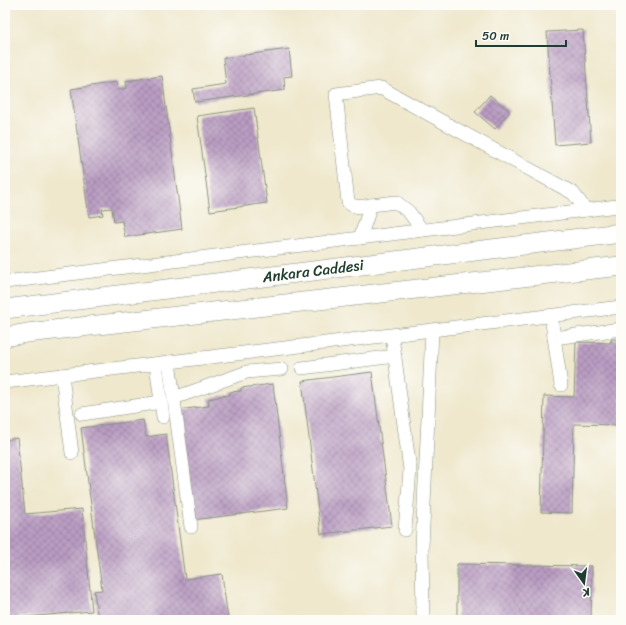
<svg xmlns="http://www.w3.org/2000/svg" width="626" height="625" font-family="Sriracha,sans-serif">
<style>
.building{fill:url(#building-cross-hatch)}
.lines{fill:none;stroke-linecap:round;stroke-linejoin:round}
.minor-casing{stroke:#879280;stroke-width:14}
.highway-casing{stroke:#879280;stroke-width:20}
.minor{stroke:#fff;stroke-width:13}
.highway{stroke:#fff;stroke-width:19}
.labels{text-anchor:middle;stroke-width:3;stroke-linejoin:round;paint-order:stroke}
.street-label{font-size:15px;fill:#1f3d34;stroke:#fdfcf7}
</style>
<defs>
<pattern id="building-cross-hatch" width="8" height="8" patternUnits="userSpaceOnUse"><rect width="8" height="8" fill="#ba9dc3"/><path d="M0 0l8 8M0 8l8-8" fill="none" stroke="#97819f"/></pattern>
</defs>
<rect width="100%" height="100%" fill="#fdfcf7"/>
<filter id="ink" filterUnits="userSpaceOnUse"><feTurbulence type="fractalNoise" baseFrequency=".025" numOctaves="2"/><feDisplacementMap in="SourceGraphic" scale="8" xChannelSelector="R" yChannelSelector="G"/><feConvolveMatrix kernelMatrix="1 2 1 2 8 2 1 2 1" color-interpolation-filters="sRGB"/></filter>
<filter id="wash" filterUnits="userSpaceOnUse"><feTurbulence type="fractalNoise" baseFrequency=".012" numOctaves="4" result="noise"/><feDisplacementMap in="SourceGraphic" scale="16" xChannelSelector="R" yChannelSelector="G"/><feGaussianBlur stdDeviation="0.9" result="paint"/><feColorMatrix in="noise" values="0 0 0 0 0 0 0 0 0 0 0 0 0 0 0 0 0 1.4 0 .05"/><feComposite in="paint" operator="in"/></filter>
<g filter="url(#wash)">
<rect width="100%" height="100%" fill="#efe8cd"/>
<g id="blocks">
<g class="building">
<path d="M 583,30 L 591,142 L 555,145 L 547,32 Z"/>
<path d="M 289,49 L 292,76 L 284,77 L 285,90 L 195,102 L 193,89 L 226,84 L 223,58 Z"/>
<path d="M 162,76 L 182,229 L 125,237 L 122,221 L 114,222 L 112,208 L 102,209 L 103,215 L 89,217 L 71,89 L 117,82 L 118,90 L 127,88 L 126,81 Z"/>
<path d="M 490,95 L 510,111 L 495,129 L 475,112 Z"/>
<path d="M 254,108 L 267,203 L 210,211 L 197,116 Z"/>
<path d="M 611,339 L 621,339 L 621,425 L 574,424 L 572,513 L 541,512 L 544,396 L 574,397 L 576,342 L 611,343 Z"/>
<path d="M 372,372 L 392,526 L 321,534 L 302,381 Z"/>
<path d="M 273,384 L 288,508 L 192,520 L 178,410 L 209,406 L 208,399 L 219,397 L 219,396 L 230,395 L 230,392 L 241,391 L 241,388 Z"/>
<path d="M 143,420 L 146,437 L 166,434 L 185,579 L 222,574 L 228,620 L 98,620 L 94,591 L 102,590 L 81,428 Z"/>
<path d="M 17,438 L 25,514 L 82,509 L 92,611 L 5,619 L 5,440 Z"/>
<path d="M 457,564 L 592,566 L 591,620 L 457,620 Z"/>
</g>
</g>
</g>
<g filter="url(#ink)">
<use href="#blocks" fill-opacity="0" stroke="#879280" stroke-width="1"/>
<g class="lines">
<g class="minor-casing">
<g id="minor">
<path d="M 371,205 C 363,206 354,209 348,202 L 336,94 L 381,88 L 573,193 L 586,210"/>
<path d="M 360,238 L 371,205 L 396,202 L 409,212 L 422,230"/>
<path d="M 5,282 L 586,210 L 617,206 L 621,207"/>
<path d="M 551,316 L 561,385"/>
<path d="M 392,336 L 410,470 L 405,530"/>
<path d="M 554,338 L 621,329"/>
<path d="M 169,362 L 191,527"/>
<path d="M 156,364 L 163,417"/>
<path d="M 302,368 L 395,356"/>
<path d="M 62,375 L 72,453"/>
<path d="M 5,382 L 621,307"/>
<path d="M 174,398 L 247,372 L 282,369"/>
<path d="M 82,414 L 161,402"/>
<path d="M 423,620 L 422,547 L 432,331"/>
</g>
</g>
<g class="highway-casing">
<g id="highway">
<path d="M 5,309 L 621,233"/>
<path d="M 5,337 L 27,333 L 621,266"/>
</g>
</g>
<use href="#minor" class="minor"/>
<use href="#highway" class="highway"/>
</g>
</g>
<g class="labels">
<g class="street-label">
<text transform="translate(313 271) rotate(-7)" y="5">Ankara Caddesi</text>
</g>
</g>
<rect width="626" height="625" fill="none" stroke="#fdfcf7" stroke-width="20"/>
<g transform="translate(584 583) rotate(166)" stroke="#fdfcf7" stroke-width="3" paint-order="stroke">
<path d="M0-3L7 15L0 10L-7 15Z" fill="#1f3d34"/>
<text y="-6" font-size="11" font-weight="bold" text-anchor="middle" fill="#1f3d34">K</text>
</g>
<path d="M476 40v6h90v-6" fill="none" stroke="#1f3d34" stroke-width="2"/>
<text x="482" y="40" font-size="12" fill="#1f3d34" stroke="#fdfcf7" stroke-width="3" paint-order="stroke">50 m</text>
</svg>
